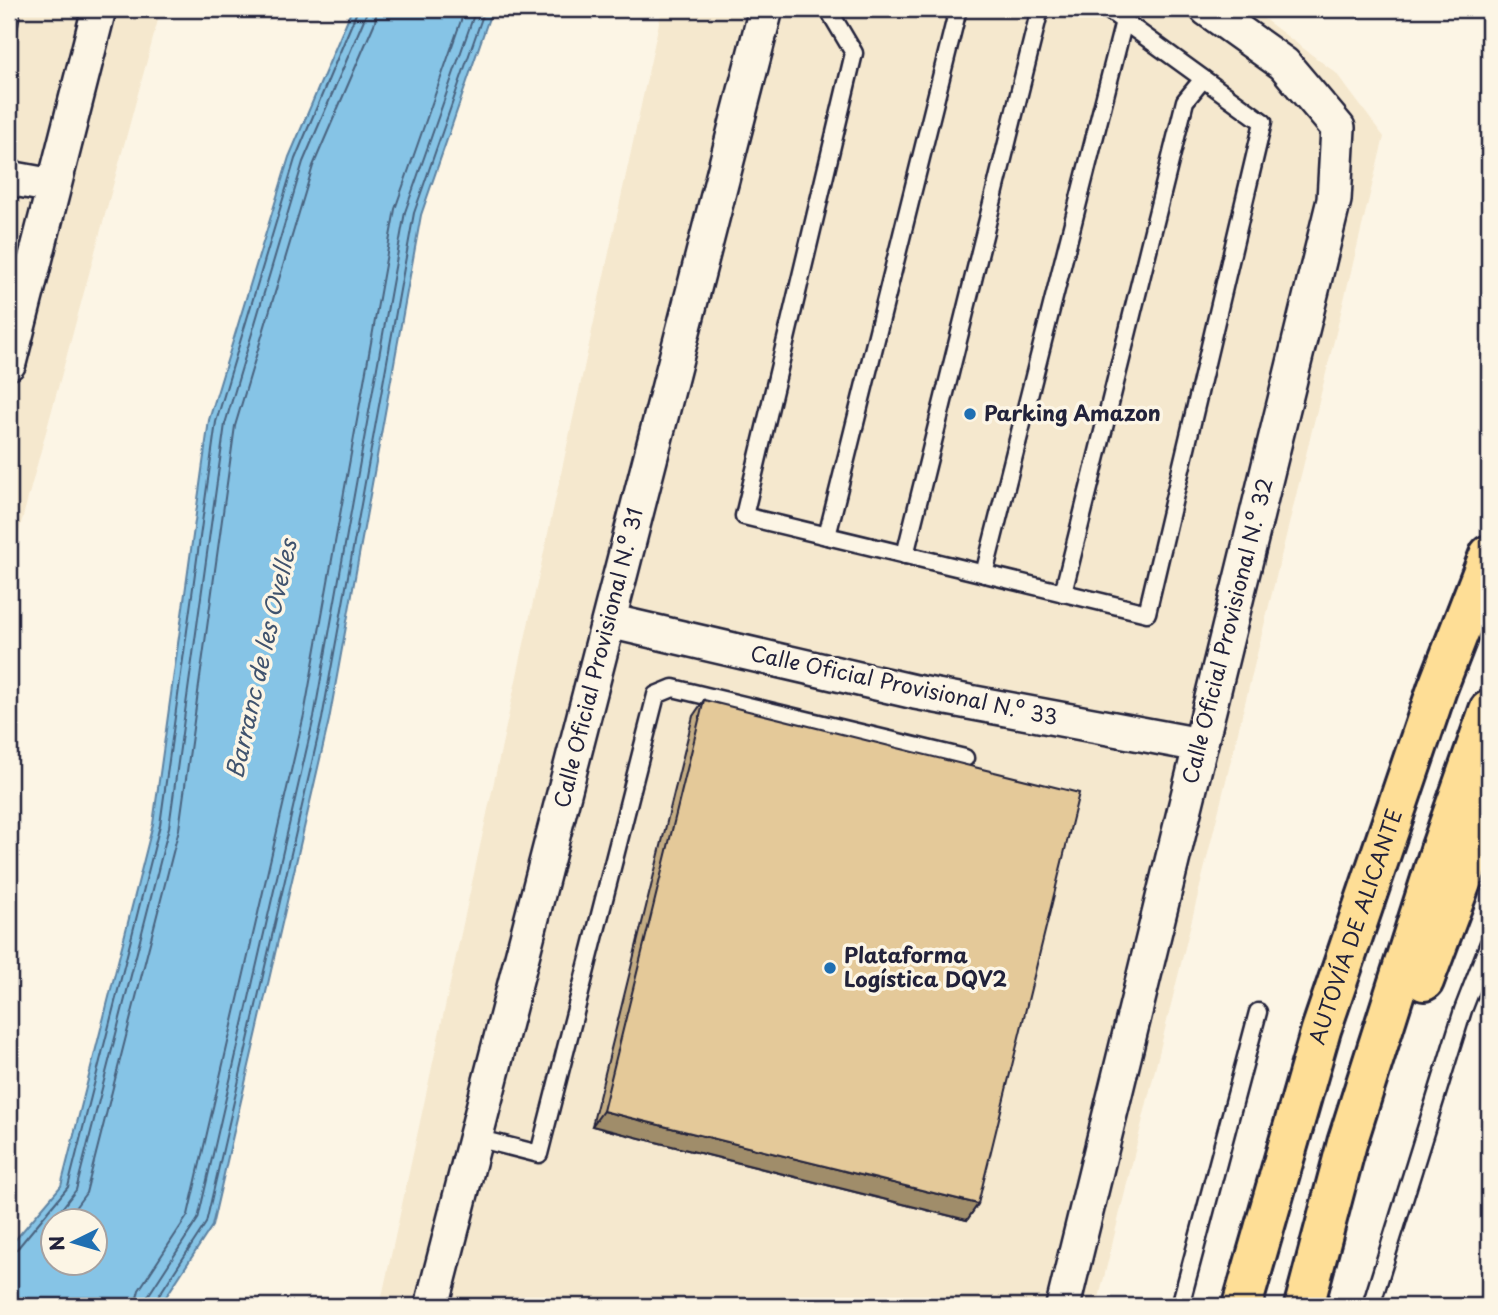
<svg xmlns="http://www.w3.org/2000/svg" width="1498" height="1315" font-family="'Playpen Sans',sans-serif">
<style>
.built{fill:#f5e8ce}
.water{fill:#86c4e6;stroke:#5e83a2;stroke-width:2;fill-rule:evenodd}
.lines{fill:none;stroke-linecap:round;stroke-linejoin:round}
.shore{stroke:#4a637f;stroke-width:2}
.lane-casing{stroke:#22223b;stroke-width:21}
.street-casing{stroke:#22223b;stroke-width:38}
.highway-casing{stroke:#22223b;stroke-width:44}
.lane{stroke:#fcf5e5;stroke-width:16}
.street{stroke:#fcf5e5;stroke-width:33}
.highway{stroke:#fede96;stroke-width:38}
.wall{fill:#c4ad84;stroke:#22223b;stroke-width:2}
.shaded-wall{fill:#a08d6b;stroke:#22223b;stroke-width:2}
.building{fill:#e4c999;stroke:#22223b;stroke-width:2}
.poi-dot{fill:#1f6fb2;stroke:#fcf5e5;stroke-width:2.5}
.labels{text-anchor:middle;stroke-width:7;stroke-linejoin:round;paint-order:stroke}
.poi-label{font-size:21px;font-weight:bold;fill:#22223b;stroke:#fcf5e5;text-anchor:start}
.street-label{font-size:21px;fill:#22223b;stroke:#fcf5e5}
.water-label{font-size:23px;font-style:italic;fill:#40536e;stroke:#fcf5e5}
</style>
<rect width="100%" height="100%" fill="#fcf5e5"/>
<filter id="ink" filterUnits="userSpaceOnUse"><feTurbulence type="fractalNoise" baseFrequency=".0143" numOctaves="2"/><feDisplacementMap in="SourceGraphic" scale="14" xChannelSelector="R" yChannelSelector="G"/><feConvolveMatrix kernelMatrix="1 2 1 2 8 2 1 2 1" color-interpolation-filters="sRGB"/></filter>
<g filter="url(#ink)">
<g class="built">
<path d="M 9,9 L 161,9 L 9,568 Z"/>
<path d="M 662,9 L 1251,9 L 1336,73 L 1384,137 L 1097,1306 L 380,1306 Z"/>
</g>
<path class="water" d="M 352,9 L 492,9 L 421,215 L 329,720 L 212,1226 L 160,1306 L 9,1306 L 9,1247 L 61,1186 L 153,824 L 209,420 L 289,157 ZM 52,1220 L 94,1220 L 94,1262 L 52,1262 Z"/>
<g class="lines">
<g class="shore">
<path d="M 53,1220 L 76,1190 L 169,827 L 225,424 L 303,162 L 365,17 L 367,9"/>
<path d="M 66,1220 L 86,1193 L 179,829 L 235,426 L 313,166 L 375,22 L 377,9"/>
<path d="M 9,1251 L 17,1249 L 68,1187 L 160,825 L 216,422 L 295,159 L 358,9"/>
<path d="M 135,1306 L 139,1290 L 188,1215 L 304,715 L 395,209 L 465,9"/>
<path d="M 146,1306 L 148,1296 L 198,1219 L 314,717 L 405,212 L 476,9"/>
<path d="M 155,1306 L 156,1300 L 206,1223 L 322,719 L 414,213 L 485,9"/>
</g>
<g class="lane-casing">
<g id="lane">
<path d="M 828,9 L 854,53 L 744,516 L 1147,613 L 1263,122 L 1107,9"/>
<path d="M 827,536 L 958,9"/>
<path d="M 905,555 L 1040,9"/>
<path d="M 984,574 L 1124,21"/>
<path d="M 1063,593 L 1185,101 L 1203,79"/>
<path d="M 476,1138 L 539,1154 L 656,695 L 673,688 L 965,758"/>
<path d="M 1180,1306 L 1258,1012"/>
<path d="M 1371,1306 L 1463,1010 L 1489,943"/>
</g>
</g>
<g class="street-casing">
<g id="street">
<path d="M 9,178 L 53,186"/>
<path d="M 9,363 L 99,9"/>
<path d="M 609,621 L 915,692 L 1200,745"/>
<path d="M 432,1306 L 766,9"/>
<path d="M 1063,1306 L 1334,200 L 1338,128 L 1284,64 L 1207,9"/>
</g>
</g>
<g class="highway-casing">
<g id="highway">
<path d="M 1424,981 L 1489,808"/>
<path id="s1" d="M 1242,1306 L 1321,1030 L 1437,689 L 1489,555"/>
<path d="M 1304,1306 L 1347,1143 L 1441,847 L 1489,710"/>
</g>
</g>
<use href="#lane" class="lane"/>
<use href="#street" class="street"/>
<use href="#highway" class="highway"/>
</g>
<path class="wall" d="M 704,700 L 978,1204 L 967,1220 L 592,1126 L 693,716 Z"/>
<path class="shaded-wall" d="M 603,1111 L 978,1204 L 967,1220 L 592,1126 Z"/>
<g class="building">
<path d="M 9,9 L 21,9 L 13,53 L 9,57 Z"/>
<path d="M 704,700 L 1079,793 L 978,1204 L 603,1111 Z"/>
</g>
</g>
<g class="poi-dot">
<circle cx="970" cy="414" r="7"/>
<circle cx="830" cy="968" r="7"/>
</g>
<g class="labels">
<g class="poi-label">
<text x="984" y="421">Parking Amazon</text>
<text x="844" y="963">Plataforma<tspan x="844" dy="24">Logística DQV2</tspan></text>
</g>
<g class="street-label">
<text transform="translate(1228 631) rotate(-76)" y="7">Calle Oficial Provisional N.º 32</text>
<text transform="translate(599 658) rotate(-76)" y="7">Calle Oficial Provisional N.º 31</text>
<text transform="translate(904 686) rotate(12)" y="7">Calle Oficial Provisional N.º 33</text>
<text dy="7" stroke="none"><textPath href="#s1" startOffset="396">AUTOVÍA DE ALICANTE</textPath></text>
</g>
<g class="water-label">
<text transform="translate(262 659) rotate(-77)" y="8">Barranc de les Ovelles</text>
</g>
</g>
<rect width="1498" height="1315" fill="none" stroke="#fcf5e5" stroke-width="35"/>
<rect x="18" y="18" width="1463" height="1280" fill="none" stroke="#22223b" stroke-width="2.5" filter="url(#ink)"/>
<g transform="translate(74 1242) rotate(265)"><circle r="33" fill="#fcf5e5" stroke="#a5a1a1" stroke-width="2"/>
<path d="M0-5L12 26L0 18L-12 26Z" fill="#1f6fb2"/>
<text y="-10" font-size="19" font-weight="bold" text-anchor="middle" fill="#22223b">N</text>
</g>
</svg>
